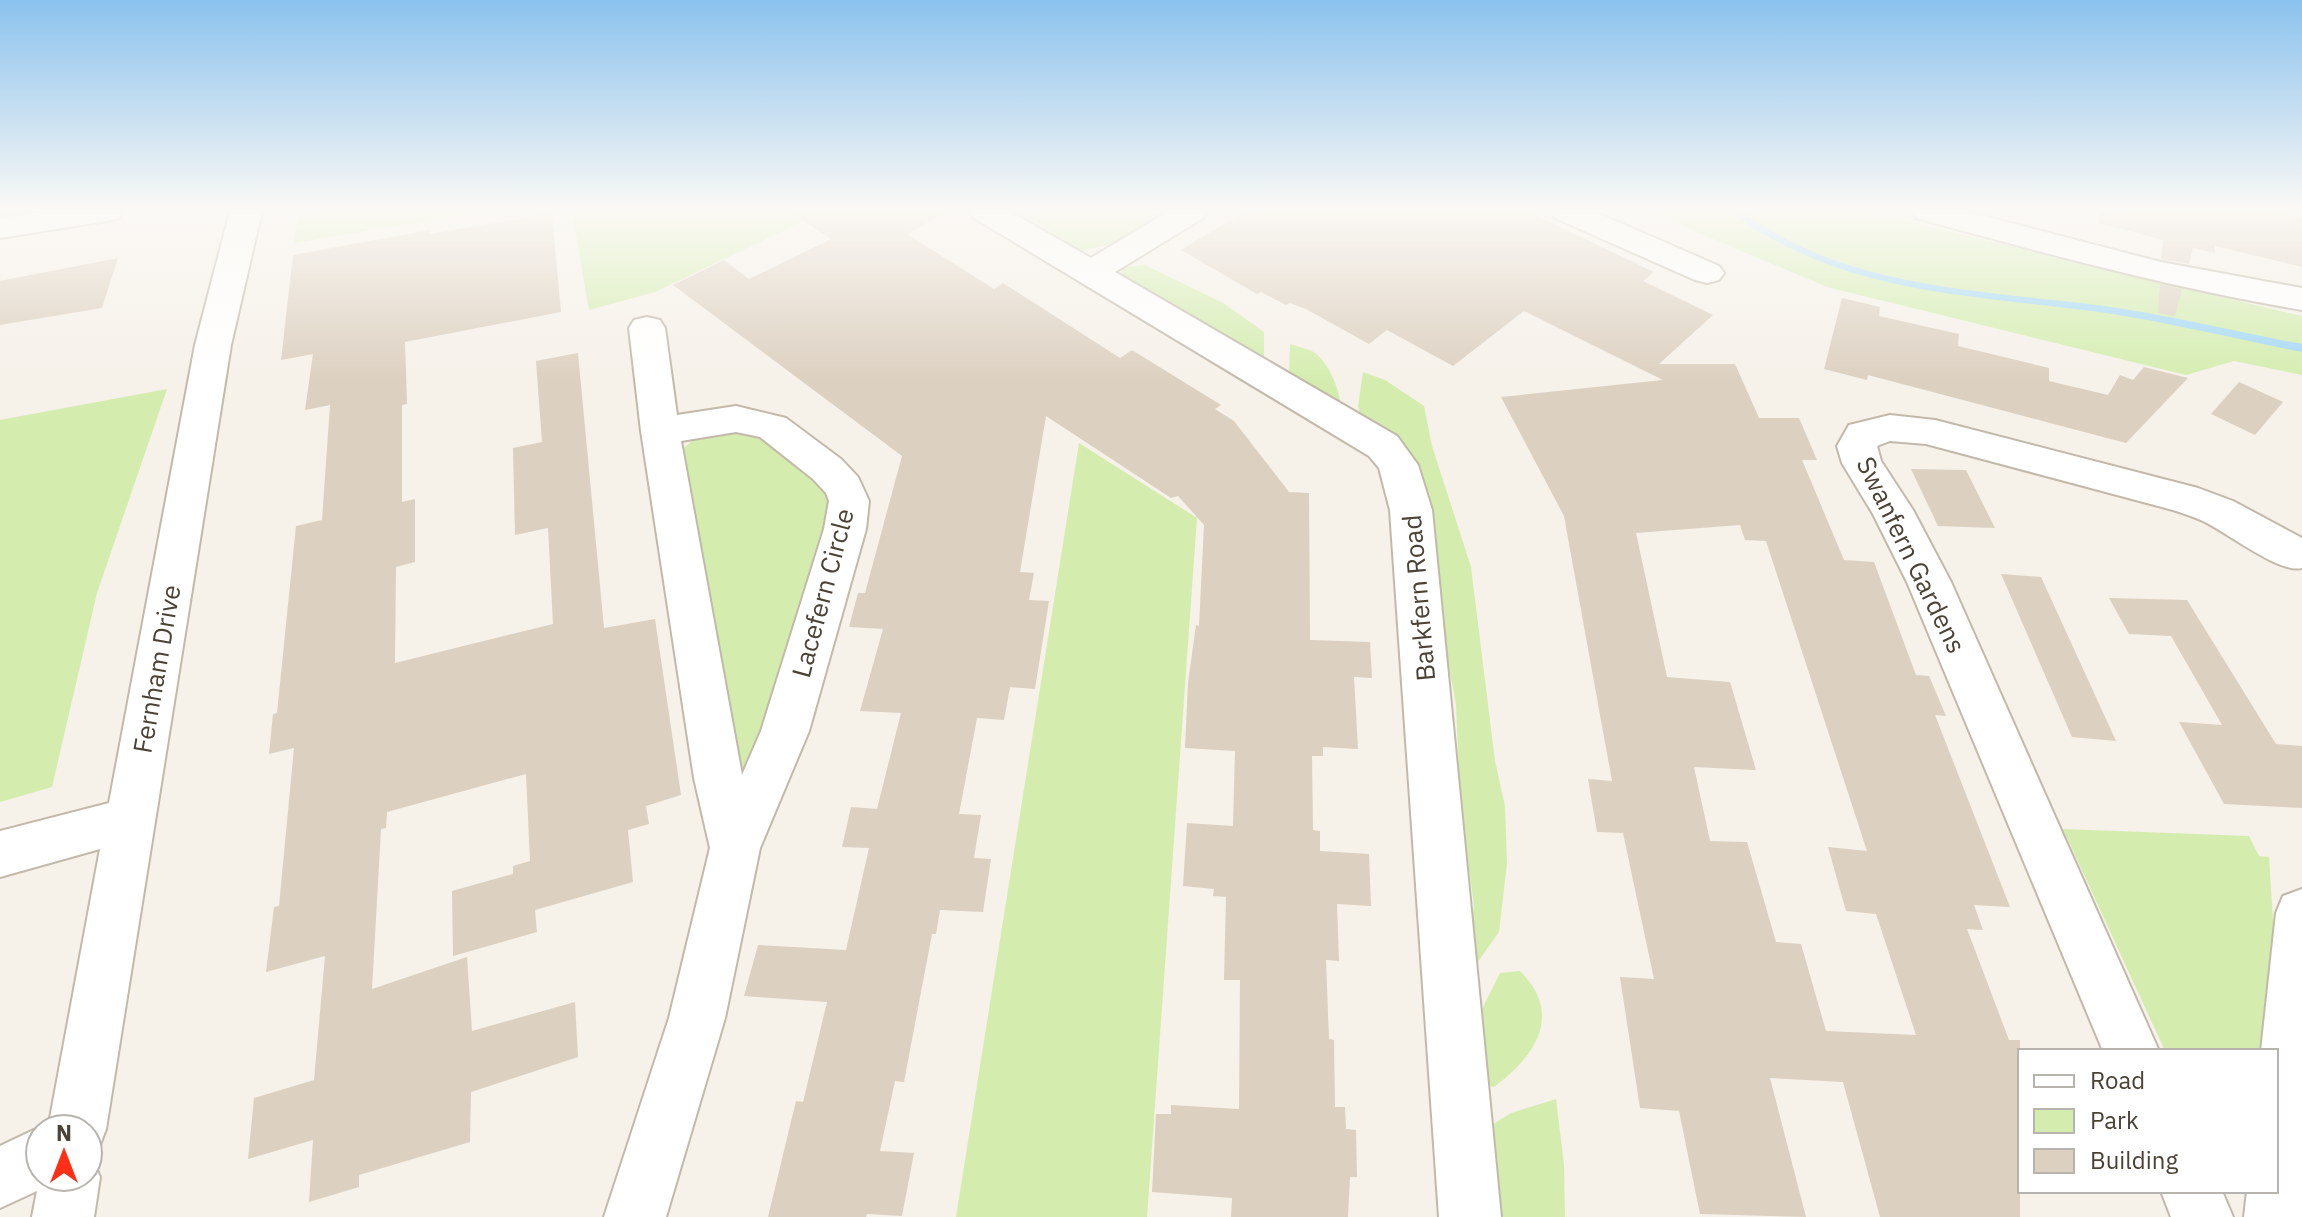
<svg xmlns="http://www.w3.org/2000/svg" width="2302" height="1217" font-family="'IBM Plex Sans',sans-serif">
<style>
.green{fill:#d4edaf}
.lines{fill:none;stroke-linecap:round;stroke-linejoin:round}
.stream{fill:#a1d8f7;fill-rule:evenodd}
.building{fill:#dcd0c0;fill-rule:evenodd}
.minor-casing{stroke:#c2b9ab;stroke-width:4}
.minor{fill:#fff;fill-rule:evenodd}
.labels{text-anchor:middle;stroke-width:6;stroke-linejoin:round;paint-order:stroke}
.street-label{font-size:26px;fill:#4b4236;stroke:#fff}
</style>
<rect width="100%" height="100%" fill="#f6f1e9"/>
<g class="green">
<path d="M 299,211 L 488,211 L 294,243 Z"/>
<path d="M 572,211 L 795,211 L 802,222 L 655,292 L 589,310 Z"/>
<path d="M 1014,211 L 1173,211 L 1110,245 L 1076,251 L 1050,230 Z"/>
<path d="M 1654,211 L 1864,211 L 2302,316 L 2302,375 L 2234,361 L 2186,375 L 1827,287 L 1694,231 Z"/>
<path d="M 1145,265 L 1223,303 L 1264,332 L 1264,358 L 1125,282 L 1121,268 Z"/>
<path d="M 1290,344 C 1298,347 1309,349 1315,353 C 1329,363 1340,391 1341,407 L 1289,377 Z"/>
<path d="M 1363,372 L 1385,380 L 1424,406 L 1432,446 L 1471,567 L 1495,761 L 1505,806 L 1507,864 L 1499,932 L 1465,980 L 1474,906 L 1460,799 L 1456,705 L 1431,569 L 1430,495 L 1410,455 L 1361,420 L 1358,406 Z"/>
<path d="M 167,389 L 97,593 L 52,787 L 0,802 L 0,420 Z"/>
<path d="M 729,431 C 739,434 750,435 760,439 C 781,447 825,479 833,500 L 756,766 L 735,771 L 686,486 L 684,448 L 699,435 Z"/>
<path d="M 1079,443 L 1197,518 L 1147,1217 L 956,1217 Z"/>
<path d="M 2063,829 L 2249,836 L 2259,856 L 2269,857 L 2277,984 L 2268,1051 L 2165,1051 Z"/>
<path d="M 1520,971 C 1564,1014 1535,1057 1494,1087 L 1481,1083 L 1481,1011 L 1500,973 Z"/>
<path d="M 1556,1099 L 1564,1165 L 1565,1217 L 1497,1217 L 1490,1126 L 1511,1113 Z"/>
</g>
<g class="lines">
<path class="stream" d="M 1731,211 L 1742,211 C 1844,289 1982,290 2104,306 C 2170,315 2236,332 2302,344 L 2302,352 C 2237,339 2171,323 2106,313 C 1994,297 1877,296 1776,241 C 1760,232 1744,224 1731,211 Z"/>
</g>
<g class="building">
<path d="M 788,211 L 948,211 L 907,234 L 994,289 L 1003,283 L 1120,358 L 1132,350 L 1221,405 L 1215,409 L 1234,421 L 1289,492 L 1309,493 L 1310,640 L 1370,642 L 1372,678 L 1354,677 L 1358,749 L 1323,747 L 1323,756 L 1312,756 L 1313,830 L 1320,831 L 1320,851 L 1369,854 L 1371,906 L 1337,904 L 1339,961 L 1326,960 L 1329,1039 L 1334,1040 L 1335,1107 L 1345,1107 L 1346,1129 L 1356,1130 L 1357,1177 L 1350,1177 L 1348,1217 L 1231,1217 L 1232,1198 L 1152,1192 L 1156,1114 L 1171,1114 L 1171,1105 L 1239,1109 L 1240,980 L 1224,980 L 1226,897 L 1213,896 L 1214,889 L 1183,886 L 1187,823 L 1233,826 L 1235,751 L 1185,748 L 1188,683 L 1196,625 L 1199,626 L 1204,525 L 1178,496 L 1171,498 L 1046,416 L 1020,572 L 1034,573 L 1029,600 L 1049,601 L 1035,689 L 1010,687 L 1004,720 L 977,718 L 959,814 L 981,815 L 974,858 L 991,859 L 983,912 L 940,910 L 936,934 L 932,934 L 904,1082 L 895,1081 L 880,1151 L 914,1153 L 902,1216 L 867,1214 L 866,1217 L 768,1217 L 796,1101 L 803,1102 L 827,1002 L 744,996 L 758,945 L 846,950 L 869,848 L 842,847 L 851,807 L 877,809 L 901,713 L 860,711 L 883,629 L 849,627 L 858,593 L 865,593 L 902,456 L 673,285 L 724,260 L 749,279 L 831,239 Z"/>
<path d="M 1245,211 L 1527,211 L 1654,272 L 1643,281 L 1713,315 L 1659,364 L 1735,364 L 1759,418 L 1799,418 L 1817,460 L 1802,460 L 1844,560 L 1874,562 L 1916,675 L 1929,676 L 1946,716 L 1935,715 L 2010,907 L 1974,905 L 1983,930 L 1967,929 L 2009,1040 L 2020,1040 L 2020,1217 L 1880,1217 L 1843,1082 L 1770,1078 L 1806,1217 L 1700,1214 L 1679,1111 L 1640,1108 L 1620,977 L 1654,979 L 1623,833 L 1597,832 L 1588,779 L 1612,781 L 1564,516 L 1501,397 L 1663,380 L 1524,311 L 1453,366 L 1387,330 L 1369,344 L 1306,309 L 1290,303 L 1286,305 L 1261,292 L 1257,294 L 1181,250 ZM 1740,525 L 1745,540 L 1766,541 L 1867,851 L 1828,847 L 1846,911 L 1876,914 L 1916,1035 L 1826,1031 L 1801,944 L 1776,942 L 1747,842 L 1710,841 L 1694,767 L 1756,770 L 1730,682 L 1667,677 L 1636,533 Z"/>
<path d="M 2100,211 L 2272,211 L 2302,218 L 2302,267 L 2215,246 L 2215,253 L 2193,248 L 2189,264 L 2161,259 L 2163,240 L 2099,223 Z"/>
<path d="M 552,213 L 561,312 L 405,342 L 407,404 L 402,405 L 402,502 L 415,499 L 415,562 L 396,567 L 395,663 L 553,624 L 548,528 L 515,535 L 513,448 L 542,442 L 536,361 L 578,353 L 604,628 L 655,619 L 681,795 L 646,806 L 649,824 L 628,830 L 633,882 L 535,910 L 537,932 L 453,956 L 452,891 L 513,874 L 513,866 L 530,861 L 526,774 L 387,812 L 386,828 L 381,829 L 372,989 L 467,957 L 472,1031 L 575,1002 L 578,1057 L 471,1092 L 470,1142 L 359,1175 L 359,1187 L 309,1202 L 313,1140 L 248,1159 L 254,1098 L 314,1080 L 325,956 L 266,972 L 274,907 L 279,906 L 294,748 L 269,754 L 273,714 L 277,713 L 296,526 L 322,520 L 330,405 L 305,410 L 313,354 L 281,360 L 293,255 L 430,230 L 430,234 Z"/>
<path d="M 118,258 L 102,308 L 0,325 L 0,281 Z"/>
<path d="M 2160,284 L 2182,289 L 2175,316 L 2158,313 Z"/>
<path d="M 1842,298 L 1880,307 L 1879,316 L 1959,334 L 1958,346 L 2049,368 L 2049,381 L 2108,395 L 2120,375 L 2133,380 L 2144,367 L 2188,378 L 2126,443 L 1868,375 L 1867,380 L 1824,369 Z"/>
<path d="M 2239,382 L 2283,402 L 2255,435 L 2211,414 Z"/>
<path d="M 1911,469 L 1966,470 L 1995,528 L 1938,526 Z"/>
<path d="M 2001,574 L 2041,577 L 2116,741 L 2072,737 Z"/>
<path d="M 2109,598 L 2187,600 L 2276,744 L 2302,746 L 2302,808 L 2224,804 L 2179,722 L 2222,725 L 2171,636 L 2129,634 Z"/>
</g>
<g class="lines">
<g class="minor-casing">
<g id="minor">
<path d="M 48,211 L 123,211 L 119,218 L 107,221 L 0,238 L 0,218 Z"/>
<path d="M 230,211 L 262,211 L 231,345 L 106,1129 L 98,1150 L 88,1154 L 88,1129 L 48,1129 L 100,849 L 0,877 L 0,831 L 109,803 L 195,345 Z"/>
<path d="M 970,211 L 1009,211 L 1091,258 L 1169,211 L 1207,211 L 1203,218 L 1115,272 L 1397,436 L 1418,465 L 1432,510 L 1501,1217 L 1439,1217 L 1390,510 L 1379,468 L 1369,456 L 974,218 Z"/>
<path d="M 1551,211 L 1593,211 L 1719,266 L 1724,273 L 1719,280 L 1707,283 L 1695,280 L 1555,218 Z"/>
<path d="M 1912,211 L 1964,211 L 2161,262 L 2302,288 L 2302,310 C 2171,288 2044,253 1916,218 Z"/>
<path d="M 647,317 L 660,320 L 665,328 L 677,415 L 736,406 L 786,418 L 841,459 L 858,477 L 869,501 L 866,529 L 809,731 L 760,848 L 725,1018 L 666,1217 L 604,1217 L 669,1018 L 710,848 L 694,778 L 641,431 L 629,328 L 634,320 ZM 736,432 L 760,437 L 813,479 L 826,493 L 829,501 L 824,529 L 761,731 L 742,775 L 681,441 Z"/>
<path d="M 1890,415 L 1935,420 L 2198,488 L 2233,501 L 2302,538 L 2302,568 C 2280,574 2226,532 2203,521 C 2194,517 2183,513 2173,510 L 1926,444 L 1890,441 L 1877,446 L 1881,461 L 1913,510 L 1951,582 L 2159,1051 L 2103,1051 L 1907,582 L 1873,514 L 1842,463 L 1837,446 L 1849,425 Z"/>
<path d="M 2302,889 L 2302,1217 L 2244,1217 L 2247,1191 L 2276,1191 L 2276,1051 L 2261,1051 L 2276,913 L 2283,896 Z"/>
<path d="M 40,1127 L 45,1129 L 40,1129 L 40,1177 L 88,1177 L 88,1154 L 91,1156 L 100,1177 L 94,1217 L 32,1217 L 37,1191 L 0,1208 L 0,1146 Z"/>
<path d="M 2161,1191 L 2222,1191 L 2233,1217 L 2171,1217 Z"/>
</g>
</g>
<use href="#minor" class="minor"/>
</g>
<linearGradient id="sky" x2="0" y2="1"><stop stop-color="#8bc2ee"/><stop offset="0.55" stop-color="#fbf9f5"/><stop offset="1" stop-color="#fbf9f5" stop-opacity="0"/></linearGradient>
<rect width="2302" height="381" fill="url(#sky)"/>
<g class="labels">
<g class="street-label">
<text transform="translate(1911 555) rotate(64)" y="9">Swanfern Gardens</text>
<text transform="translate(823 593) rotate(-75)" y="9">Lacefern Circle</text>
<text transform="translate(1419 598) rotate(-95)" y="9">Barkfern Road</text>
<text transform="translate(157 669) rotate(-80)" y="9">Fernham Drive</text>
</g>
</g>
<rect x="2018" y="1049" width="260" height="144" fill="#ffffff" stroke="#b7b3af" stroke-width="2"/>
<rect x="2034" y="1075" width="40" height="12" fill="#ffffff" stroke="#b7b3af" stroke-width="2"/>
<text x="2090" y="1089" font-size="24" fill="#4b4236">Road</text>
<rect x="2034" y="1109" width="40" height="24" fill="#d4edaf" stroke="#b7b3af" stroke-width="2"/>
<text x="2090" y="1129" font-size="24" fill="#4b4236">Park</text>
<rect x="2034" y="1149" width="40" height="24" fill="#dcd0c0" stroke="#b7b3af" stroke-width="2"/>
<text x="2090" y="1169" font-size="24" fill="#4b4236">Building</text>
<g transform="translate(64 1153)"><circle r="38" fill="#ffffff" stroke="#b7b3af" stroke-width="2"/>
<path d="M0-6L14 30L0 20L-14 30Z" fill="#ff2f17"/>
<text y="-12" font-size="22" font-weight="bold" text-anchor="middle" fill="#4b4236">N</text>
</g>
</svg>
